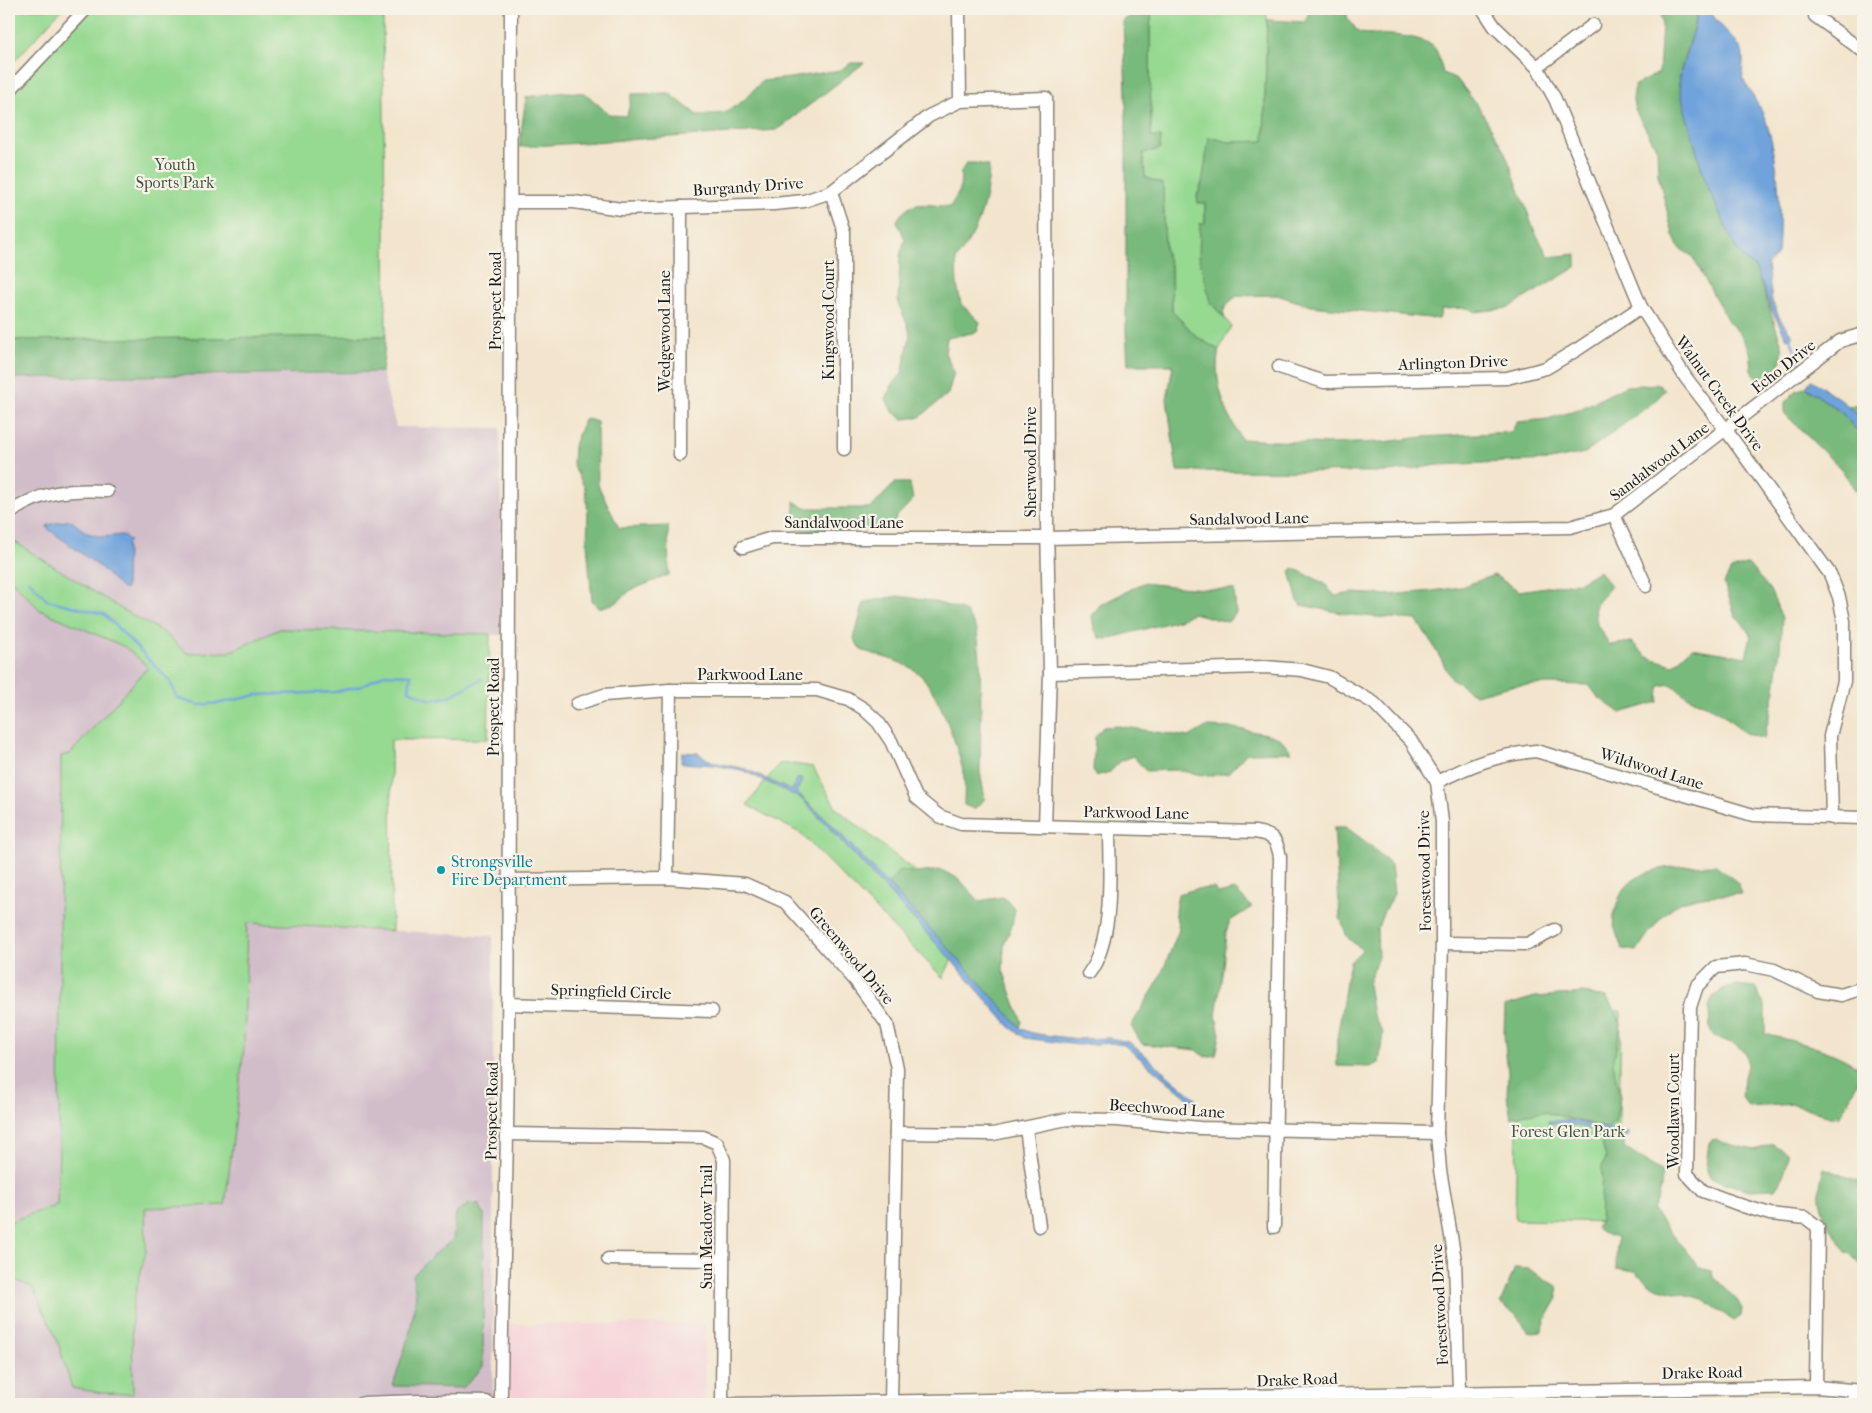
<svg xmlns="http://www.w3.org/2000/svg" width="1872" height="1413" font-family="'IM FELL French Canon',serif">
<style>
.built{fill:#f6cfd7}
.industrial{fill:#d1bdc9}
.green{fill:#96d991;stroke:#597a56}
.forest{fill:#78b97b;stroke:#4a6a4c}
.water{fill:#6fa3db;stroke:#46607c}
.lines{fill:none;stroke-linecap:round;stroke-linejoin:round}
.stream{stroke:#6fa3db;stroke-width:2.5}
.minor-casing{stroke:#888074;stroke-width:15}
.minor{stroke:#fff;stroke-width:12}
.culture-dot{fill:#0f9aa8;stroke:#f7f3e8;stroke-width:2}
.labels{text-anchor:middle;stroke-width:4.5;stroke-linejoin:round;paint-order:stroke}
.park-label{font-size:16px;fill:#41553f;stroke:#f7f3e8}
.street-label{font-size:16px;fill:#1c1c1c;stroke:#f7f3e8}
.culture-label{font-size:16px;fill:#0d838f;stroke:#f7f3e8;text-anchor:start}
</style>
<rect width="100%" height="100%" fill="#f7f3e8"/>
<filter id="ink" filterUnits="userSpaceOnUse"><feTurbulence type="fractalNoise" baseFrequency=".02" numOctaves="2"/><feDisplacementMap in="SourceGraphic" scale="10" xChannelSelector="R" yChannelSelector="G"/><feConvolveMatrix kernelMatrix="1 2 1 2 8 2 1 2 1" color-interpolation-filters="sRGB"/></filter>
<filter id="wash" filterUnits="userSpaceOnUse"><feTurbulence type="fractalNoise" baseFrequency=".0096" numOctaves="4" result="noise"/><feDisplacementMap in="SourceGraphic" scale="20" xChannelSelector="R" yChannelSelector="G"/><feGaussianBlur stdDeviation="1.12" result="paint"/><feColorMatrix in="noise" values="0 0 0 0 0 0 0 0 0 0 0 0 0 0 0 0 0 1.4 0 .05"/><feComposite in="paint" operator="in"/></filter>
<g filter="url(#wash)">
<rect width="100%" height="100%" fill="#f3e5cd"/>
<path class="built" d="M 508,1324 L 705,1324 L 704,1401 L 598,1403 L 521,1401 L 512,1396 L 506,1376 Z"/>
<path class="industrial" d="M 382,372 L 396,427 L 500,428 L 502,635 L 280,629 L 229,652 L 173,654 L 126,647 L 149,667 L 70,754 L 247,923 L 493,936 L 493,1404 L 9,1404 L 9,378 Z"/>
<g class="green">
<path d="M 9,9 L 62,9 L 9,67 Z"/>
<path d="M 90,9 L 383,9 L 386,336 L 9,340 L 9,96 Z"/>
<path d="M 1152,9 L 1267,10 L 1264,142 L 1229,142 L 1202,183 L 1197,196 L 1205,203 L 1205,224 L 1200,224 L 1211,303 L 1231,326 L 1219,350 L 1198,338 L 1172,311 L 1171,267 L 1165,250 L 1163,184 L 1145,177 L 1143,153 L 1160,149 L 1161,138 L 1151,137 L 1150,27 Z"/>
<path d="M 12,540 L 123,610 L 163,632 L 187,653 L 229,652 L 280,629 L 490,634 L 488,739 L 391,740 L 392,931 L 247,923 L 244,1048 L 225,1205 L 145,1208 L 146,1251 L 132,1307 L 133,1394 L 102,1393 L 72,1388 L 57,1339 L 33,1288 L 14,1279 L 9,1279 L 9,1222 L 57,1205 L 59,1150 L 61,756 L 70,754 L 148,667 L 125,647 L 40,610 L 9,578 L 9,543 Z"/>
<path d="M 779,764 L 793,764 L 813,767 L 836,808 L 927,881 L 958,946 L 943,978 L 800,833 L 747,805 Z"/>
<path d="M 1520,1009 L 1621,1011 L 1617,1222 L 1515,1220 Z"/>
</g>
<g class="forest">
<path d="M 1131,9 L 1146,9 L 1152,13 L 1150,27 L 1151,137 L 1161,137 L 1160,149 L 1143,153 L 1145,177 L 1163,184 L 1165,250 L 1171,267 L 1172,311 L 1198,338 L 1219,350 C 1212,382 1226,411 1241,439 L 1328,444 L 1384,442 L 1423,437 L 1511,432 L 1517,422 L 1548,419 L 1580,409 L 1626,386 L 1659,384 L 1665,390 L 1655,401 L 1585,453 L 1550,460 L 1439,465 L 1389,472 L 1177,471 L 1167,399 L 1173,365 L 1128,365 L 1126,331 L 1126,95 L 1123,20 L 1130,17 Z"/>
<path d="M 1310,9 L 1348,9 L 1347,17 L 1359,33 C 1376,35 1426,33 1436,50 C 1439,56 1441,65 1443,73 L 1457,79 L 1480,109 L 1505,152 L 1535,232 L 1549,257 L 1576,254 L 1576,267 L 1508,308 L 1475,312 L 1468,308 L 1442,309 L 1439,319 L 1311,306 L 1277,295 L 1237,296 L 1227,304 L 1223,312 L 1225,319 L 1211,303 L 1199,257 L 1200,224 L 1205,223 L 1205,203 L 1198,203 L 1197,196 L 1202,183 L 1209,137 L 1229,142 L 1264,141 L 1267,20 L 1305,22 Z"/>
<path d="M 1660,9 L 1713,9 L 1711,12 L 1697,12 L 1696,19 L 1681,70 L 1679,85 L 1706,183 L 1721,216 L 1747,262 L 1755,267 L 1782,345 C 1785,364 1773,373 1757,380 L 1752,370 L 1750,351 L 1740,334 L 1728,321 L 1692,256 L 1679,248 L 1673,235 L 1658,174 L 1657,149 L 1636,112 L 1633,100 L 1635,85 L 1659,73 L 1662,25 Z"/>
<path d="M 851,63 L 864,63 L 777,130 L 519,147 L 526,97 L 566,92 L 585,93 L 610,115 L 627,116 L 632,94 L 669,93 L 697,115 L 725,113 L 745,99 L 762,81 L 790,78 L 840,70 Z"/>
<path d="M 966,163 L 976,163 L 989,166 C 988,201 978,233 956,259 L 957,285 L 961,304 L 980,322 L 977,332 L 947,338 L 945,353 L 954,372 L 948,394 L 920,417 L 903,419 L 892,411 L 886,399 L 892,385 L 902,374 L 910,335 L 908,326 L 898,303 L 900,256 L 905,239 L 897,221 C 909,198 929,205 950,207 L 960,190 L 961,172 Z"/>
<path d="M 386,336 L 382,372 L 9,378 L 9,340 Z"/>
<path d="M 1806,387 L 1843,414 L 1863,438 L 1863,502 L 1842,470 L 1785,414 L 1785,402 L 1796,391 Z"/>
<path d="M 1860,405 L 1863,410 L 1863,424 L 1848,406 Z"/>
<path d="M 585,418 L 597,422 L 598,485 L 619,528 L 668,526 L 669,575 L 631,590 L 616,603 L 599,608 L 592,601 L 587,543 L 588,512 L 585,488 L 573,465 L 574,445 Z"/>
<path d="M 895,483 L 910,483 L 913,500 L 898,515 L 892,525 L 853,532 L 799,531 L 795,517 L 794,501 L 805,508 L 871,508 Z"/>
<path d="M 1748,564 L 1770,590 L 1782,618 L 1780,649 L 1775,690 L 1764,739 L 1745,733 L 1720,712 L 1686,696 L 1671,684 L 1659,686 L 1658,702 L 1620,713 L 1598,697 L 1589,685 L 1550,684 L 1511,686 L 1475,695 L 1451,678 L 1431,641 L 1416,620 L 1352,615 L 1301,605 L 1298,602 L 1290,571 L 1293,568 L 1324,583 L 1335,596 L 1352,593 L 1387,595 L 1433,591 L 1461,587 L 1494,575 L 1519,591 L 1580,582 L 1599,571 L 1611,586 L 1595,606 L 1597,625 L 1610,645 L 1632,642 L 1647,657 L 1673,665 L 1692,648 L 1746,657 L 1751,636 L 1741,621 L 1736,618 L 1724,583 L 1731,570 Z"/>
<path d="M 1143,583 L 1190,588 L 1234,590 L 1236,613 L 1228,622 L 1193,613 L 1179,620 L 1107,639 L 1100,638 L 1094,629 L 1092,616 L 1100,605 Z"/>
<path d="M 898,596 L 932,601 L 965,611 L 977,630 L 980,659 L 981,717 L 980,772 L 985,799 L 974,809 L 964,805 C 964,796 965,787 964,778 C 961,753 938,689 918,673 C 904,661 878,656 861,650 L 854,639 L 864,602 Z"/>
<path d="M 1118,726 L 1189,737 L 1206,727 L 1233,728 L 1267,734 L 1281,739 L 1292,752 L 1247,753 L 1228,773 L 1208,776 L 1176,770 L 1146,771 L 1133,756 L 1121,761 L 1110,772 L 1095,776 L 1093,770 L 1095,737 L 1103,727 Z"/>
<path d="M 1334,827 L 1346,827 L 1370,845 L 1391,865 L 1394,894 L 1384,911 L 1377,930 L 1378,957 L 1368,984 L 1373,1015 L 1383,1033 L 1379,1063 L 1371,1067 L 1337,1066 L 1337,1039 L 1347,976 L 1350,962 L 1362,950 L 1347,937 L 1340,917 Z"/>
<path d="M 1716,865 L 1738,883 L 1742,894 C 1722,895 1699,895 1680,903 C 1667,908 1644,938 1637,951 L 1622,949 C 1619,940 1614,929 1613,919 C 1613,915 1616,909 1617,904 C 1629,863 1681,866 1716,865 Z"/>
<path d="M 900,870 L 917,873 L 941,870 L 959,879 L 979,901 L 1003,897 L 1015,909 L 1012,925 L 1004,945 L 1003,970 L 1022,1022 L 1020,1027 L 888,884 Z"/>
<path d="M 1214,888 L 1218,894 L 1235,890 L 1252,907 L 1230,921 L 1226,932 L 1223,968 L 1216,1015 L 1220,1035 L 1216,1055 L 1205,1057 L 1197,1050 L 1142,1044 L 1131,1026 L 1159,980 L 1179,930 L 1175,911 L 1178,894 L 1196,889 Z"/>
<path d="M 1737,985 L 1755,987 L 1765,1006 L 1765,1034 C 1800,1043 1834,1049 1863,1071 L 1841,1116 L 1831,1117 L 1795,1104 L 1748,1107 L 1742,1096 L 1744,1077 L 1747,1066 L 1746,1053 L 1736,1045 L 1714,1036 L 1710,1029 L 1709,1007 L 1713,997 L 1722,990 Z"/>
<path d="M 1583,993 L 1606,997 L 1613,1006 L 1621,1024 L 1613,1063 L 1620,1097 L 1615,1123 L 1607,1128 L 1544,1112 L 1527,1114 L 1511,1118 L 1507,1096 L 1508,1073 L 1504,1034 L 1505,1006 L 1535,997 Z"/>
<path d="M 1598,1131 L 1622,1135 L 1626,1149 L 1662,1172 C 1662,1187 1660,1196 1653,1210 L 1655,1213 L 1700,1268 L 1712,1271 L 1713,1276 L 1737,1300 L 1742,1309 L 1741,1316 L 1734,1321 L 1703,1299 L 1659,1288 L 1648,1283 L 1635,1271 L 1616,1268 L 1617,1237 L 1601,1233 L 1596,1227 L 1600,1221 L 1602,1166 L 1606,1158 Z"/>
<path d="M 1716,1139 L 1723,1143 L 1755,1150 L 1773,1144 L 1787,1153 C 1789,1166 1782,1179 1775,1189 L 1749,1190 L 1710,1178 L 1706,1167 L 1709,1143 L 1711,1140 Z"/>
<path d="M 1824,1168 L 1863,1183 L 1863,1267 L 1849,1253 L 1846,1252 C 1827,1221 1812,1206 1824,1168 Z"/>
<path d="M 469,1204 L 479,1205 L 484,1215 L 483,1367 L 463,1388 L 393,1386 L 410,1332 L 416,1296 L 413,1275 L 434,1254 L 453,1240 L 456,1213 Z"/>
<path d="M 1515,1268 L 1529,1269 L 1557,1286 L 1558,1298 L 1546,1319 L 1542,1331 L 1529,1332 L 1514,1313 L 1500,1304 Z"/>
</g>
<g class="water">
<path d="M 1696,9 L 1701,9 L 1702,12 L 1711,12 C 1719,27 1731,33 1740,47 C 1746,57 1741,68 1743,77 C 1748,92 1761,106 1766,121 C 1780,164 1781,210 1778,254 L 1767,264 L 1772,301 L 1780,319 L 1793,336 L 1787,339 L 1772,311 L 1755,267 L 1747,262 L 1736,249 L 1706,183 L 1686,114 L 1679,85 L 1681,70 L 1696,19 Z"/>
<path d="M 1811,380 C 1824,388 1860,410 1863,425 C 1864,429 1863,434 1863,438 L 1843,414 L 1806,387 Z"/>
<path d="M 70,520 L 87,533 L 102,537 L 123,535 L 130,541 L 127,544 L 126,589 L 122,589 L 100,567 L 47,528 L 48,525 Z"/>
<path d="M 682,752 L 698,753 L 707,759 L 717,763 L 746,769 L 792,791 L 797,779 L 803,779 L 796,792 L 829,822 L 950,950 L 1022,1029 L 1032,1033 L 1044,1035 L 1078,1039 L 1109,1038 L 1129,1042 L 1195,1098 L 1195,1104 L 1124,1045 L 1112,1043 L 1078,1045 L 1025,1038 L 1010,1027 L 946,954 L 802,799 L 742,770 L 713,765 L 681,763 Z"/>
<path d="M 1569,1120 L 1628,1133 L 1628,1137 L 1569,1124 L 1548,1123 L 1548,1121 Z"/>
</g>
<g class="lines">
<g class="stream">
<path d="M 1789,336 L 1796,352"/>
<path d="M 1800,361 L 1801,363"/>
<path d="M 29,580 L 47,600 L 104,614 L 170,681 L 177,698 L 198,705 L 220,703 L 257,695 L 335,692 L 362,686 L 384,674 L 411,675 L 409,690 L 431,700 L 450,696 L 482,679"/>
</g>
</g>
</g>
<g filter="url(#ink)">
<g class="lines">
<g class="minor-casing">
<g id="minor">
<path d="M 959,9 L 960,101"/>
<path d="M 1483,9 L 1495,27 L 1537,67 L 1555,99 L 1641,307 L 1686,378 L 1726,430 L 1830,574 L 1839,597 L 1844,621 L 1844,681 L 1830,736 L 1832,818"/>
<path d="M 1815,16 L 1863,51"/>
<path d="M 1537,67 L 1593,25"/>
<path d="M 9,91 L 86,9"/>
<path d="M 831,192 L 844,232 L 844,449"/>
<path d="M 512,202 L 574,202 L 621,209 L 774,204 L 804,201 L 831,192 L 929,116 L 960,101 L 1046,98 L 1047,524 L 1050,673 L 1045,826"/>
<path d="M 1279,367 L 1324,382 L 1507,378 L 1546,368 L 1578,349 L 1641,307"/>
<path d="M 680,455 L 681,207"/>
<path d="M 9,514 C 37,491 72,489 107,491"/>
<path d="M 1614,515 L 1646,586"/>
<path d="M 743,547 L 772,538 L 1047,538 L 1570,527 L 1614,515 L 1840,341 L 1863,334"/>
<path d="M 1050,673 L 1265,667 L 1302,670 L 1329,677 L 1374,703 L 1411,741 L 1437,782 L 1442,822 L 1442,943 L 1437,1133 L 1440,1170 L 1455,1260 L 1459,1391"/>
<path d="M 577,704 L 604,695 L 670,690 L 817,690 L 848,699 L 864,709 L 878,722 L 891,741 L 916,797 L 939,816 L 961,824 L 1255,832 C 1273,835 1277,839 1280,857 L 1274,1227"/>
<path d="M 1437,782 C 1472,764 1497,755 1536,751 L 1753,815 L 1863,818"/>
<path d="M 667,878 L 670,690"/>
<path d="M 509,880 L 667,878 L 745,884 L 785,902 L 855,980 L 887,1024 L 897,1068 L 891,1404"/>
<path d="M 1442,943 L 1527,944 L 1555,930"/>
<path d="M 1089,973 C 1115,939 1109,869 1109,828"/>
<path d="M 508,1004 L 712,1011"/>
<path d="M 1026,1128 L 1039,1226"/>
<path d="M 896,1133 L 993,1134 L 1067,1119 L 1117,1120 L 1200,1128 L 1437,1133"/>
<path d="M 507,1134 L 703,1137 L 717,1143 L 724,1160 L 722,1404"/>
<path d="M 608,1259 L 722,1260"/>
<path d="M 1816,1387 L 1818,1227 L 1806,1218 L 1770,1214 L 1743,1206 L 1703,1191 L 1687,1174 L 1690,1007 L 1697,986 L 1716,967 L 1745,964 L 1774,970 L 1818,991 L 1841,995 L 1863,988"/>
<path d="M 361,1404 L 364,1403 L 421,1401 L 486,1402 L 489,1404"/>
<path d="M 501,1404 C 501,1313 506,1222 507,1131 C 510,948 508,766 509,584 C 510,392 512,200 511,9"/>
<path d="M 731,1404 L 1816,1387 L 1863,1391"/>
<path d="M 1854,1404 L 1854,1391"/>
</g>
</g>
<use href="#minor" class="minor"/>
</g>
</g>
<circle class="culture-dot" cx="441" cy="870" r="5"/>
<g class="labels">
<g class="park-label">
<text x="175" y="170">Youth<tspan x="175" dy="18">Sports Park</tspan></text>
<text x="1568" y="1137">Forest Glen Park</text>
</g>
<g class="street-label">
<text transform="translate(748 186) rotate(-4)" y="6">Burgandy Drive</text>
<text transform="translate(495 301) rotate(-90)" y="6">Prospect Road</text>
<text transform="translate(828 320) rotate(-90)" y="6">Kingswood Court</text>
<text transform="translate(664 331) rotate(-90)" y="6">Wedgewood Lane</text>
<text transform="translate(1453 362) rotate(-2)" y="6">Arlington Drive</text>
<text transform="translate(1783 366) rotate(-38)" y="6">Echo Drive</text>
<text transform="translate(1720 393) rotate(54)" y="6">Walnut Creek Drive</text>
<text transform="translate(1659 461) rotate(-37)" y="6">Sandalwood Lane</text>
<text transform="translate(1030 462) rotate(-90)" y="6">Sherwood Drive</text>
<text transform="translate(1249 518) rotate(-1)" y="6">Sandalwood Lane</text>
<text x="844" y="528">Sandalwood Lane</text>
<text x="750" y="680">Parkwood Lane</text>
<text transform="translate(493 707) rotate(-90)" y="6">Prospect Road</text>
<text transform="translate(1652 768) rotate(17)" y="6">Wildwood Lane</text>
<text transform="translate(1136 812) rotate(1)" y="6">Parkwood Lane</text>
<text transform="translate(1424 871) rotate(-91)" y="6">Forestwood Drive</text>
<text transform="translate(852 955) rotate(50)" y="6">Greenwood Drive</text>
<text transform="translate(611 991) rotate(2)" y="6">Springfield Circle</text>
<text transform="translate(1167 1108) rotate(4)" y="6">Beechwood Lane</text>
<text transform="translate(491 1111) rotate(-89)" y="6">Prospect Road</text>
<text transform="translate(1673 1111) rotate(-90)" y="6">Woodlawn Court</text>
<text transform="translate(706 1227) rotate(-90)" y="6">Sun Meadow Trail</text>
<text transform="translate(1439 1305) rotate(-93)" y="6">Forestwood Drive</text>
<text transform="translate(1702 1372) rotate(-1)" y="6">Drake Road</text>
<text transform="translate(1297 1379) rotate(-2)" y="6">Drake Road</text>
</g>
<g class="culture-label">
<text x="451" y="867">Strongsville<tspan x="451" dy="18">Fire Department</tspan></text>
</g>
</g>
<rect width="1872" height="1413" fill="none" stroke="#f7f3e8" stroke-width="30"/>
</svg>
